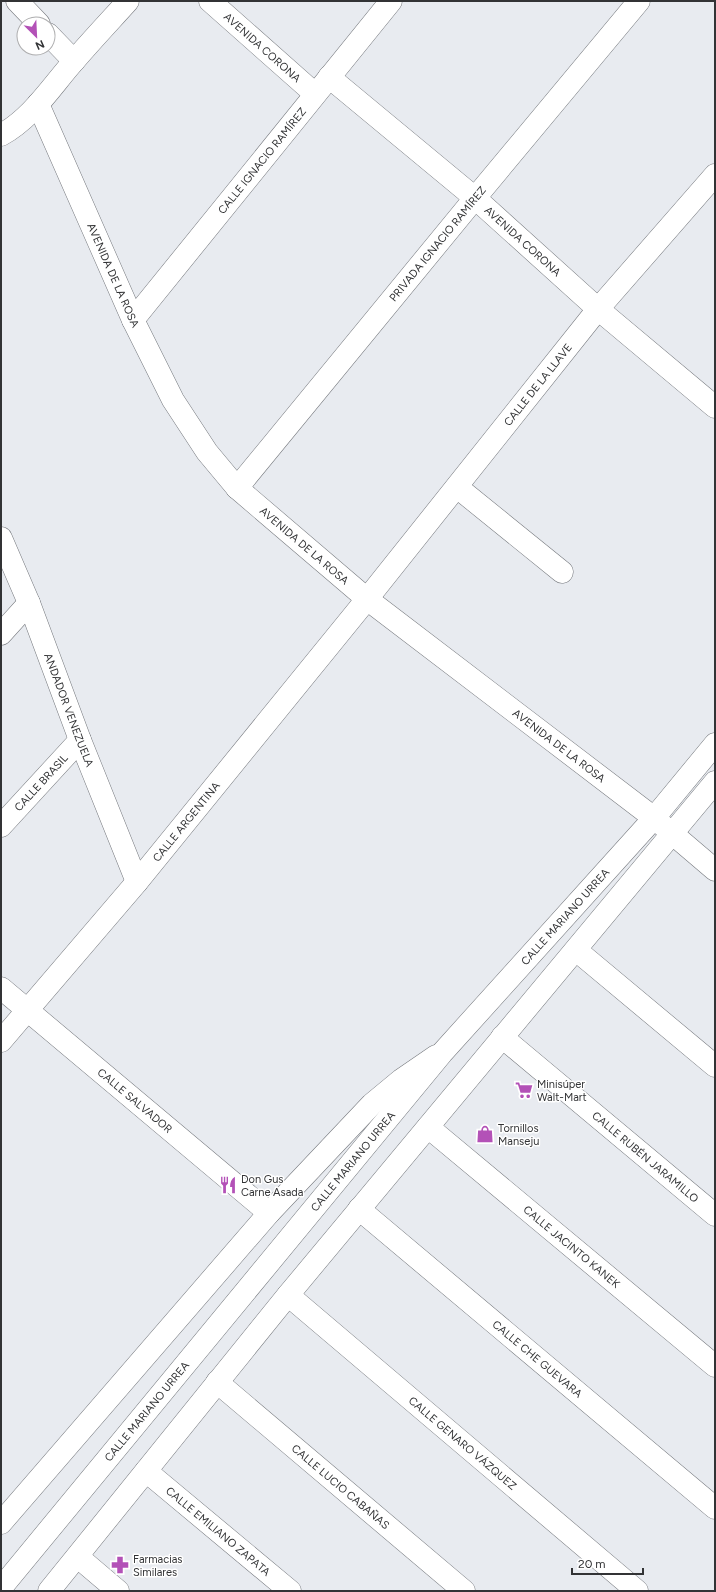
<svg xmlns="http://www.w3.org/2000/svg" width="716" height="1592" font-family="Figtree,sans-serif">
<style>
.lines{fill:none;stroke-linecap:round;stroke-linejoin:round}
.minor-casing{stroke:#76797e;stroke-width:23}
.major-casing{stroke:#76797e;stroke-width:23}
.minor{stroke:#fff;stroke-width:22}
.major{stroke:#fff;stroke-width:22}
.labels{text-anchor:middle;stroke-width:3;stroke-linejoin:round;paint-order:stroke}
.street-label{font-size:11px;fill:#323335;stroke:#fff}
.poi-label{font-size:11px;fill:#323335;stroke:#fff;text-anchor:start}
</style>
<rect width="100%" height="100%" fill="#e8ebf0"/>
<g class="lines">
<g class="minor-casing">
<g id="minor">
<path d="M 17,1 L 39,24"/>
<path id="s1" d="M 210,1 L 315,94"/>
<path d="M 48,34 L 74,61"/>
<path id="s2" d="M 329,77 L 475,198 L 598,309 L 715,407"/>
<path id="s3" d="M 38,104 L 133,320 L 173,400 L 207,452 L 237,488 L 367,599 L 654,818 L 715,870"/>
<path d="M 1,135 C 32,118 51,87 74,61 C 92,40 110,21 128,1"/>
<path id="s4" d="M 133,320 L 391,1"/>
<path d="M 457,487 L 562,572"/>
<path id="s5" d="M 237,488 L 475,198 L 639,1"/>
<path id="s6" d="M 1,538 L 29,603 L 80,740 L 137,882"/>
<path d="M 1,634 L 29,603"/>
<path id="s7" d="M 1,826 L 80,740"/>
<path d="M 576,950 L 715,1066"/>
<path id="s8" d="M 1,988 L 269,1213"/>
<path id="s9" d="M 502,1037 L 715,1215"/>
<path id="s10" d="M 1,1041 L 137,882 L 367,599 L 598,309 L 715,175"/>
<path id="s11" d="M 428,1127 L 715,1366"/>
<path id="s12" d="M 359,1209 L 715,1508"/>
<path id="s13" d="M 288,1295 L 637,1591"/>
<path id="s14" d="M 217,1382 L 464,1591"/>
<path id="s15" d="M 146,1471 L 290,1591"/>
<path d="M 1,1523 L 269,1213 L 372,1104 L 401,1080 L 436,1056"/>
<path d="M 78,1557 L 118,1591"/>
</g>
</g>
<g class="major-casing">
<g id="major">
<path id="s16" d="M 1,1588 L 442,1053 L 654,818 L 715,744"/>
<path d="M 49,1591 L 288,1295 L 715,782"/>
</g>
</g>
<use href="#minor" class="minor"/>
<use href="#major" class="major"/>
</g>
<defs>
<g id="supermarket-bare" transform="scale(1.38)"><path d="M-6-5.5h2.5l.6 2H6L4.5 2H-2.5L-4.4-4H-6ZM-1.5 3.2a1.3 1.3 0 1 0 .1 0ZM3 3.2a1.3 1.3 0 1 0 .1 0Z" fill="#b351b7" stroke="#fff" stroke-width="2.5" paint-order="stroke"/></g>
<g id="shop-bare" transform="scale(1.38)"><path d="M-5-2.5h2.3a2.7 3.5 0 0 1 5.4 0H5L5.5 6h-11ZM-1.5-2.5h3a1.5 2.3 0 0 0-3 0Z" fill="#b351b7" stroke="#fff" stroke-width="2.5" paint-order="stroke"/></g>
<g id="restaurant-bare" transform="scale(1.38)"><path d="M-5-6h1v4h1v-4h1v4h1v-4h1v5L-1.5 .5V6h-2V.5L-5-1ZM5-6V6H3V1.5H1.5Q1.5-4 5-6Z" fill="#b351b7" stroke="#fff" stroke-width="2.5" paint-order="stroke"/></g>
<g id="pharmacy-bare" transform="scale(1.38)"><path d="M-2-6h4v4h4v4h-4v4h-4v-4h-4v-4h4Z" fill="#b351b7" stroke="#fff" stroke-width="2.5" paint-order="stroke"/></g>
</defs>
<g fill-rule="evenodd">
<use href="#supermarket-bare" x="524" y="1090"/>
<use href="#shop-bare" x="485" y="1134"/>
<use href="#restaurant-bare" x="228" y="1185"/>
<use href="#pharmacy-bare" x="120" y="1565"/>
</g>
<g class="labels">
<g class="street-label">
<text dy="4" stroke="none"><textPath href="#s1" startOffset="70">AVENIDA CORONA</textPath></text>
<text dy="4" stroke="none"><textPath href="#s4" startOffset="205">CALLE IGNACIO RAMÍREZ</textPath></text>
<text dy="4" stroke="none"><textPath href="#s2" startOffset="254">AVENIDA CORONA</textPath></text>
<text dy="4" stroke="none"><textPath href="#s5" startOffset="316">PRIVADA IGNACIO RAMÍREZ</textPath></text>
<text dy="4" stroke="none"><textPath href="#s3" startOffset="187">AVENIDA DE LA ROSA</textPath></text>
<text dy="4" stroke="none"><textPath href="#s10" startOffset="848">CALLE DE LA LLAVE</textPath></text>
<text dy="4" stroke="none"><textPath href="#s3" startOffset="523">AVENIDA DE LA ROSA</textPath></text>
<text dy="4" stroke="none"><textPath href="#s6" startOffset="185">ANDADOR VENEZUELA</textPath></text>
<text dy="4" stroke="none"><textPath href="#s3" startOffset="847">AVENIDA DE LA ROSA</textPath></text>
<text dy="4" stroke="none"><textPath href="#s7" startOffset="59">CALLE BRASIL</textPath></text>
<text dy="4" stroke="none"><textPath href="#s10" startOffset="287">CALLE ARGENTINA</textPath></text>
<text dy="4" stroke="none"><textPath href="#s16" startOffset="877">CALLE MARIANO URREA</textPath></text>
<text dy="4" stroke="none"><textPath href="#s8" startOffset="175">CALLE SALVADOR</textPath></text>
<text dy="4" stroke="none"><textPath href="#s9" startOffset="187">CALLE RUBÉN JARAMILLO</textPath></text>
<text dy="4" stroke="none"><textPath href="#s16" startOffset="553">CALLE MARIANO URREA</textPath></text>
<text dy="4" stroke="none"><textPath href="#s11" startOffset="187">CALLE JACINTO KANEK</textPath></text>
<text dy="4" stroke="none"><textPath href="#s12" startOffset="233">CALLE CHE GUEVARA</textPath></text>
<text dy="4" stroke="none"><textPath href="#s16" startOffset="229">CALLE MARIANO URREA</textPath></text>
<text dy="4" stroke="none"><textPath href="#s13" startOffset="229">CALLE GENARO VÁZQUEZ</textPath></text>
<text dy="4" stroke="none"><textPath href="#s14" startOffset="162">CALLE LUCIO CABAÑAS</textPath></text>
<text dy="4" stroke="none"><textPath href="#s15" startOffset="94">CALLE EMILIANO ZAPATA</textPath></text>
</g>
<g class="poi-label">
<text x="537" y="1088">Minisúper<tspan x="537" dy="13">Walt-Mart</tspan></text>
<text x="498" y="1132">Tornillos<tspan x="498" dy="13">Manseju</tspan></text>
<text x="241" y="1183">Don Gus<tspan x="241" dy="13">Carne Asada</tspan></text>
<text x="133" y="1563">Farmacias<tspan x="133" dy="13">Similares</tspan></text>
</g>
</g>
<rect width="716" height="1592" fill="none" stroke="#323335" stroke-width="4"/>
<g transform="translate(36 36) rotate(156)"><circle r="19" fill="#ffffff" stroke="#adadae"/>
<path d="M0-3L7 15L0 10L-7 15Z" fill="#b351b7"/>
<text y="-6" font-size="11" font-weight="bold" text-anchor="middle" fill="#323335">N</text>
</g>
<path d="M572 1568v6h71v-6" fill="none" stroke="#323335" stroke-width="2"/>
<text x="578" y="1568" font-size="12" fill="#323335" stroke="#ffffff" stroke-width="3" paint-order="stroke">20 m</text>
</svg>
